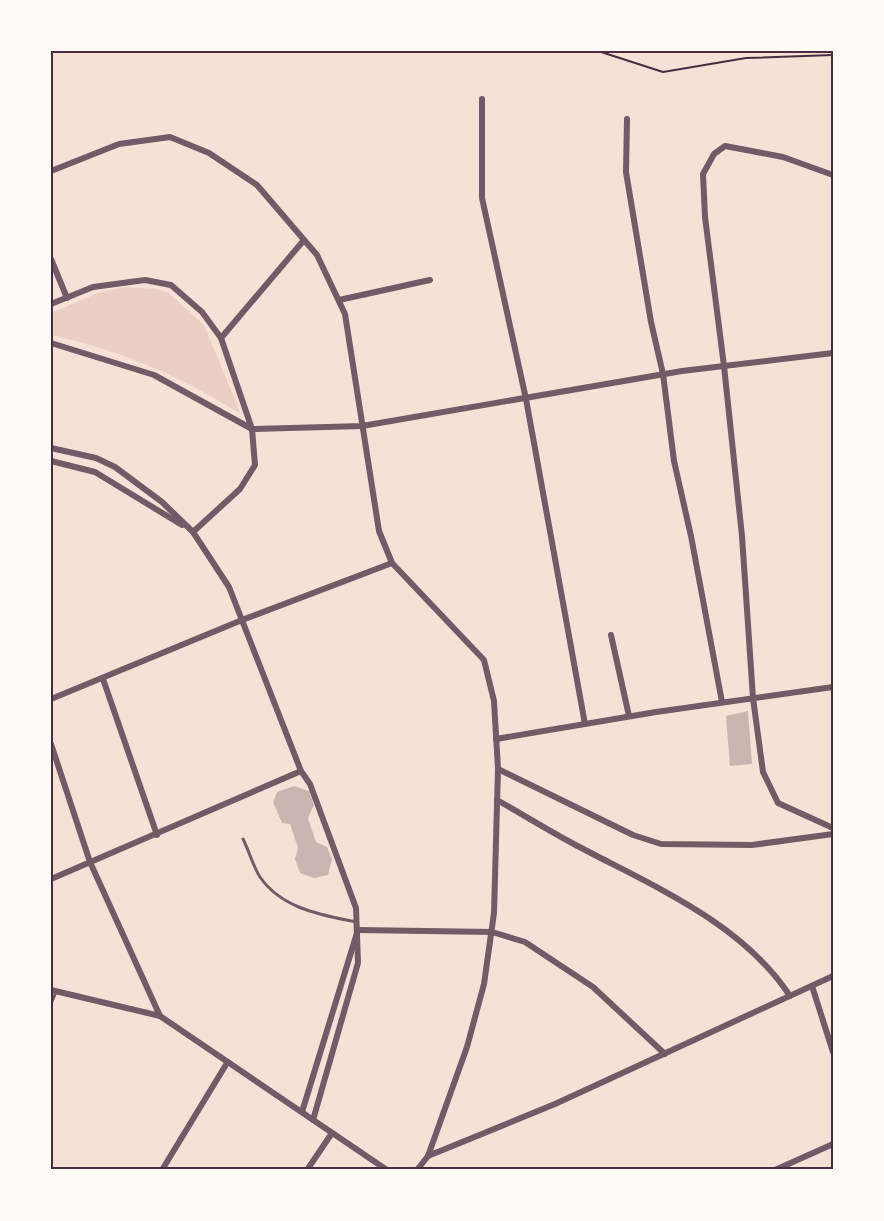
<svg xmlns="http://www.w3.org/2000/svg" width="884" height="1221" font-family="Lato,sans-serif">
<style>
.green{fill:#ebcfc5}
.building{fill:#ccb4b1}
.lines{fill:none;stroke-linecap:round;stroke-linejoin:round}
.path{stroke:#4a2c40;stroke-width:2}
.service{stroke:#755966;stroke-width:3}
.minor{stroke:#755966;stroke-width:6}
.neatline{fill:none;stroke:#4a2c40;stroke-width:2}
</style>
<rect width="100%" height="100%" fill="#f7e1d7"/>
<path class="green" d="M 125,287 L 156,289 L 169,293 L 204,325 L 241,414 C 182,377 120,350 51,335 L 51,313 L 98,293 Z"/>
<g class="building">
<path d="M 748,711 L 752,764 L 730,766 L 726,716 Z"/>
<path d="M 294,786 L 309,791 L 314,805 L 308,818 L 316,842 L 327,847 L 332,859 L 328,875 L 314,878 L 300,873 L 295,859 L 298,848 L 290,824 L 282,823 L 273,802 L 277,792 Z"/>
</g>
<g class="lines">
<path class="path" d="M 598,51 L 663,72 L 746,58 L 833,55"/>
<g class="service">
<path d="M 243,839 C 249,851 253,866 260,877 C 282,909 322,915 356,922"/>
<path d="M 51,1004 L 56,992"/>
</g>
<g class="minor">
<path d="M 482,99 L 482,198 L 526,399 L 585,724"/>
<path d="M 627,119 L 626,172 L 651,322 L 663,374 L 674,461 L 691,536 L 722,702"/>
<path d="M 51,171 L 119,144 L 170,137 L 209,153 L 257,185 L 317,255 L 345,314 L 379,531 L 392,563 L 484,660 L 494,701 L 498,769 L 494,913 L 484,984 L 467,1047 L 428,1156 L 417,1170"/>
<path d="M 833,175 L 783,157 L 725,146 L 714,154 L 703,174 L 705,217 L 724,366 L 742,536 L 753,698 L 763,772 L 778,803 L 833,828"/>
<path d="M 51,259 L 67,298"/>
<path d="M 339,300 L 430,280"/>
<path d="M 51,304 L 93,287 L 145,280 L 171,285 L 202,312 L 221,338 L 252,429 L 255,465 L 240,489 L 193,532"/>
<path d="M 221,338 L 304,240"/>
<path d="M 51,343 L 154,375 L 252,429 L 362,426 L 682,371 L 833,353"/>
<path d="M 51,448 L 96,458 L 115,467 L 162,502 L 193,532 L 229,587 L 301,771 L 310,784 L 356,908 L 358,963 L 313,1120"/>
<path d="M 51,461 L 95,472 L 182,525"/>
<path d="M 611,635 L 629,716"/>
<path d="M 103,679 L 157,835"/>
<path d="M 51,699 L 242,620 L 392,563"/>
<path d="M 496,739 L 656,712 L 833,687"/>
<path d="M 51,744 L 90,862 L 160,1016"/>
<path d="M 498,769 L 633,835 L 661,844 L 752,845 L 833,834"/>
<path d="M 497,800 C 522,814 546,829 572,843 C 648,884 741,921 790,996"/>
<path d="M 51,879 L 301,771"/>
<path d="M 358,930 L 492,932 L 525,942 L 593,987 L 665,1054"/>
<path d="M 812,986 L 833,1052"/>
<path d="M 51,990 L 160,1016 L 387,1170"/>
<path d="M 302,1112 L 357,933"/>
<path d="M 428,1156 L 555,1104 L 833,976"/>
<path d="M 162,1170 L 227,1063"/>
<path d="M 307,1170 L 332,1133"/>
<path d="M 775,1170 L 833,1144"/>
</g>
</g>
<rect width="884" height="1221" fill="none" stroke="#fffaf5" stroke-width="105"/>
<rect x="52" y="52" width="780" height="1116" class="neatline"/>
</svg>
